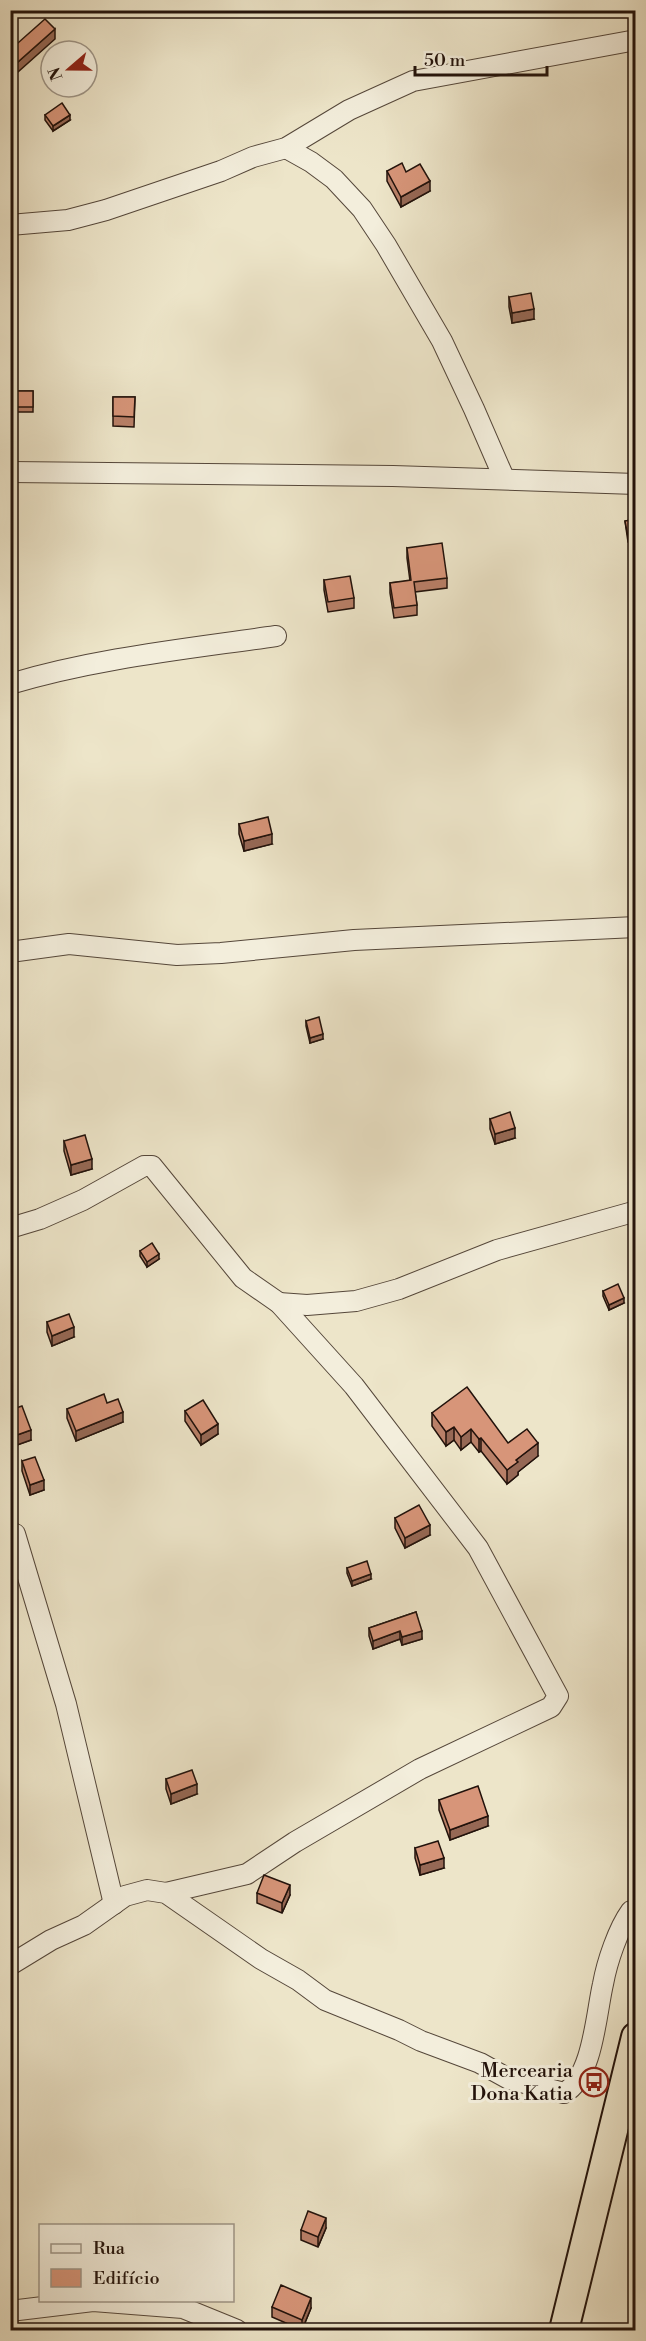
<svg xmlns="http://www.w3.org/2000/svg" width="646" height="2341" font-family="'Libre Bodoni',serif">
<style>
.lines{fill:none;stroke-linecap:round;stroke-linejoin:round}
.minor-casing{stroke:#55473a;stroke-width:22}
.highway-casing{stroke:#22120b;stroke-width:32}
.minor{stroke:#f3eedc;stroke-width:20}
.highway{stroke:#ede5c9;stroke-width:28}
.wall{fill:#b98068;stroke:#22120b;stroke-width:1.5}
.shaded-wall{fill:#966855;stroke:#22120b;stroke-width:1.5}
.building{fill:#d79579;stroke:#22120b;stroke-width:1.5}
.labels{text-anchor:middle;stroke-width:6;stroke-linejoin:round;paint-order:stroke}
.poi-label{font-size:20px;fill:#22120b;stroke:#f3eedc;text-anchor:end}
</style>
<rect width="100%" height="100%" fill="#ede5c9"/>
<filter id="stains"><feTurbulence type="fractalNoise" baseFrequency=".00333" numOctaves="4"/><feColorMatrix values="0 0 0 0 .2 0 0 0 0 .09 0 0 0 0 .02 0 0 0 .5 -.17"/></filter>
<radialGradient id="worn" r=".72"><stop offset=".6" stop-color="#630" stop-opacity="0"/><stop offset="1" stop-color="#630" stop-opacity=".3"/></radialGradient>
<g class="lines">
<g class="minor-casing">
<g id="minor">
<path d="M 286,148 L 311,162 L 334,179 L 362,209 L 386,245 L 442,341 L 474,409 L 504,478"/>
<path d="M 10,225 L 68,220 L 106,210 L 221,171 L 253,157 L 286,148 L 349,110 L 413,81 L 636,40"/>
<path d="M 10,472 L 393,476 L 636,484"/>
<path d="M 10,684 C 97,658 187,649 276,636"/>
<path d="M 10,952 L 69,944 L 177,955 L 221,953 L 354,940 L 636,927"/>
<path d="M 10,1228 L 40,1219 L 83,1200 L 144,1166 L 152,1166 L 243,1278 L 279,1303 L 354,1386 L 478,1548 L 558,1696 L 551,1707 L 420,1769 L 295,1842 L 247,1874 L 166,1893"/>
<path d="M 279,1303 L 307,1305 L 356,1301 L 399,1289 L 497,1250 L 633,1212"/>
<path d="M 10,1534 L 15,1534 L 66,1704 L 114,1904"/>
<path d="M 10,1965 L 51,1940 L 84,1925 L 125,1896 L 147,1890 L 166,1893 L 261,1959 L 298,1980 L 325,2000 L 399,2030 L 421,2041 L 480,2063 L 509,2079 L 564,2093 C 593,2077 596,2014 603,1984 C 607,1962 618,1929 631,1911 L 636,1910"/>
<path d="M 10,2311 L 93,2301 L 183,2308 L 237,2330"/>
</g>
</g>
<g class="highway-casing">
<path id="highway" d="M 564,2330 L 636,2037"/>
</g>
<use href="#minor" class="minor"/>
<use href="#highway" class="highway"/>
</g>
<g class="wall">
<path d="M 45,115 L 70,120 L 53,131 L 45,120 Z"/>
<path d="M 387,171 L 406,172 L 430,191 L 401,207 L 387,181 Z"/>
<path d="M 509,297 L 534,319 L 512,323 L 509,307 Z"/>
<rect x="16" y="391" width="17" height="21"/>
<path d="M 113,397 L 135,397 L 134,427 L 113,426 Z"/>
<path d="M 636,519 L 636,541 L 628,542 L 625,521 Z"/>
<path d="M 407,548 L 447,578 L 447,588 L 415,592 L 417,605 L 417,615 L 394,618 L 390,593 L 390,583 L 410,581 L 407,558 Z"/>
<path d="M 324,580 L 354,598 L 354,608 L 328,612 L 324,590 Z"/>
<path d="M 239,824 L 272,844 L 244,851 L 239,834 Z"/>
<path d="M 306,1021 L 323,1039 L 310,1043 L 306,1026 Z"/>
<path d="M 490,1119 L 515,1138 L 495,1144 L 490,1129 Z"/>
<path d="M 64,1141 L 92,1169 L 71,1175 L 64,1151 Z"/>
<path d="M 140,1251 L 159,1259 L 147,1267 L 140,1256 Z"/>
<path d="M 603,1291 L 624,1303 L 609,1310 L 603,1296 Z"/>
<path d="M 47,1322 L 74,1337 L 52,1346 L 47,1332 Z"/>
<path d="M 107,1403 L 123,1422 L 76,1441 L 67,1418 L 67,1409 Z"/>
<path d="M 10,1410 L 31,1440 L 17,1445 L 10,1427 Z"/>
<path d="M 185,1411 L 218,1434 L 201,1445 L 185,1421 Z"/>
<path d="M 432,1413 L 508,1443 L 538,1456 L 518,1472 L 518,1475 L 507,1484 L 481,1451 L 479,1452 L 471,1442 L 461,1450 L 454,1440 L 446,1446 L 432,1426 Z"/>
<path d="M 22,1461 L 44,1490 L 30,1495 L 22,1471 Z"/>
<path d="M 395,1518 L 430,1535 L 405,1548 L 395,1528 Z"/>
<path d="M 347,1568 L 371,1579 L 352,1586 L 347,1573 Z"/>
<path d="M 416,1612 L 422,1639 L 402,1645 L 400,1639 L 373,1649 L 369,1636 L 369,1628 Z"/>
<path d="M 166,1779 L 197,1794 L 171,1804 L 166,1789 Z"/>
<path d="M 439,1800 L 488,1826 L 450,1840 L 439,1810 Z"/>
<path d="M 415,1848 L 444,1868 L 420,1875 L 415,1858 Z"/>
<path d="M 257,1893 L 290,1895 L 282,1913 L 257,1903 Z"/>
<path d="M 326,2228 L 318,2247 L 301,2240 L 301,2230 Z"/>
<path d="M 272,2307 L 311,2308 L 302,2330 L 272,2317 Z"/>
</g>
<g class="shaded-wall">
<path d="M 55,29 L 55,39 L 10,79 L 10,69 Z"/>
<path d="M 70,115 L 70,120 L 53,131 L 53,126 Z"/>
<path d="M 430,181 L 430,191 L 401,207 L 401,197 Z"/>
<path d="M 534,309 L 534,319 L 512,323 L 512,313 Z"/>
<path d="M 272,834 L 272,844 L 244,851 L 244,841 Z"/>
<path d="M 323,1034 L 323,1039 L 310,1043 L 310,1038 Z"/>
<path d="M 515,1128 L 515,1138 L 495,1144 L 495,1134 Z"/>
<path d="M 92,1159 L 92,1169 L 71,1175 L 71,1165 Z"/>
<path d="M 159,1254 L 159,1259 L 147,1267 L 147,1262 Z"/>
<path d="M 624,1298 L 624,1303 L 609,1310 L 609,1305 Z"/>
<path d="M 74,1327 L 74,1337 L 52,1346 L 52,1336 Z"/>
<path d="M 123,1412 L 123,1422 L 76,1441 L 76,1431 Z"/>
<path d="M 218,1424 L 218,1434 L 201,1445 L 201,1435 Z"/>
<path d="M 454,1427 L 454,1440 L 446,1446 L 446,1432 Z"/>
<path d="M 471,1429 L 471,1442 L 461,1450 L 461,1437 Z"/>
<path d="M 31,1430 L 31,1440 L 17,1445 L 17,1435 Z"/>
<path d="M 481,1438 L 481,1451 L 479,1452 L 479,1439 Z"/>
<path d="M 538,1443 L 538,1456 L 518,1472 L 518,1475 L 507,1484 L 507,1470 L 516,1460 Z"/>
<path d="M 44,1480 L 44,1490 L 30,1495 L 30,1485 Z"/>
<path d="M 430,1525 L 430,1535 L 405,1548 L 405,1538 Z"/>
<path d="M 371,1574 L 371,1579 L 352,1586 L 352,1581 Z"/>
<path d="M 400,1631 L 400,1639 L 373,1649 L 373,1641 Z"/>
<path d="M 422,1631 L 422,1639 L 402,1645 L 402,1637 Z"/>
<path d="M 197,1784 L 197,1794 L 171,1804 L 171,1794 Z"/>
<path d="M 488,1816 L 488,1826 L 450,1840 L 450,1830 Z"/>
<path d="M 444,1858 L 444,1868 L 420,1875 L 420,1865 Z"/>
<path d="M 290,1885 L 290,1895 L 282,1913 L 282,1903 Z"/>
<path d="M 326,2218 L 326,2228 L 318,2247 L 318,2237 Z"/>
<path d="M 311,2298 L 311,2308 L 302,2330 L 302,2320 Z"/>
</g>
<g class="building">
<path d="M 45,19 L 55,29 L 10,69 L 10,50 Z"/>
<path d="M 62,103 L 70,115 L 53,126 L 45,115 Z"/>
<path d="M 402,163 L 406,172 L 420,164 L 430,181 L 401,197 L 387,171 Z"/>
<path d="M 531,293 L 534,309 L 512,313 L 509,297 Z"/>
<rect x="16" y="391" width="17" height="16"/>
<path d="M 113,397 L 135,397 L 134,417 L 113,416 Z"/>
<path d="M 636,519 L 636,536 L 628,537 L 625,521 Z"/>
<path d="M 442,543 L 447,578 L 414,582 L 417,605 L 394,608 L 390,583 L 411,580 L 407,548 Z"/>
<path d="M 350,576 L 354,598 L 328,602 L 324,580 Z"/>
<path d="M 268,817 L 272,834 L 244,841 L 239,824 Z"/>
<path d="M 319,1017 L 323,1034 L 310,1038 L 306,1021 Z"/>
<path d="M 510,1112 L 515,1128 L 495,1134 L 490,1119 Z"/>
<path d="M 85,1135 L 92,1159 L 71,1165 L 64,1141 Z"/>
<path d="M 152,1243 L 159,1254 L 147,1262 L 140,1251 Z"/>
<path d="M 618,1284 L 624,1298 L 609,1305 L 603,1291 Z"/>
<path d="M 69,1314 L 74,1327 L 52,1336 L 47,1322 Z"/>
<path d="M 467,1387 L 508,1443 L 527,1429 L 538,1443 L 516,1460 L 518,1462 L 507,1470 L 481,1438 L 479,1439 L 471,1429 L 461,1437 L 454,1427 L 446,1432 L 432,1413 Z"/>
<path d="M 104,1394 L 107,1403 L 118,1399 L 123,1412 L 76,1431 L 67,1409 Z"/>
<path d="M 203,1400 L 218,1424 L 201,1435 L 185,1411 Z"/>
<path d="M 22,1406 L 31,1430 L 17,1435 L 10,1417 L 10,1410 Z"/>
<path d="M 35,1457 L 44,1480 L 30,1485 L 22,1461 Z"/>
<path d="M 419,1505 L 430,1525 L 405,1538 L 395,1518 Z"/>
<path d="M 367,1561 L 371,1574 L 352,1581 L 347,1568 Z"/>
<path d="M 416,1612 L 422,1631 L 402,1637 L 400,1631 L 373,1641 L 369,1628 Z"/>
<path d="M 192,1770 L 197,1784 L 171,1794 L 166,1779 Z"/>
<path d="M 478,1786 L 488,1816 L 450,1830 L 439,1800 Z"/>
<path d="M 438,1841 L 444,1858 L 420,1865 L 415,1848 Z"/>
<path d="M 264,1875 L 290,1885 L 282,1903 L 257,1893 Z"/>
<path d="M 308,2211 L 326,2218 L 318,2237 L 301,2230 Z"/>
<path d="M 281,2285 L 311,2298 L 302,2320 L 272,2307 Z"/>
</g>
<defs>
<g id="bus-ring" transform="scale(1.5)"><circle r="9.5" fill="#f3eedc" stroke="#8f2418" stroke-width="1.5"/><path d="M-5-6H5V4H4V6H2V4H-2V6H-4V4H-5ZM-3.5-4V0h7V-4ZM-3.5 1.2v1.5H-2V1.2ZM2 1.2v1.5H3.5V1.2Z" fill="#8f2418"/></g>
</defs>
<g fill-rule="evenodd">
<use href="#bus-ring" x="594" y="2082"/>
</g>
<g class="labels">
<g class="poi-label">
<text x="573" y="2077">Mercearia<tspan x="573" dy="23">Dona Katia</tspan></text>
</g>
</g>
<rect width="646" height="2341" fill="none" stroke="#ede5c9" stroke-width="36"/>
<rect x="12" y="12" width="622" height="2317" fill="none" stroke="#22120b" stroke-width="3"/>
<rect x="18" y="18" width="610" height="2305" fill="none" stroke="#22120b" stroke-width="1.5"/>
<rect x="39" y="2224" width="195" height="78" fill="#f3eedc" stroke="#9f9688" stroke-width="1.5"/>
<rect x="51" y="2244" width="30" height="9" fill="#f3eedc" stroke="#9f9688" stroke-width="1.5"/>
<text x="93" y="2254" font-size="18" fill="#22120b">Rua</text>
<rect x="51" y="2269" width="30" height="18" fill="#d79579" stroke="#9f9688" stroke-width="1.5"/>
<text x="93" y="2284" font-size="18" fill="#22120b">Edifício</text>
<g transform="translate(69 69) rotate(250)"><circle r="28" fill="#f3eedc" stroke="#9f9688" stroke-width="1.5"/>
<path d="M0-4.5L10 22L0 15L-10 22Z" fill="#8f2418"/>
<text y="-9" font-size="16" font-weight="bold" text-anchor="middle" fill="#22120b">N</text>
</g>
<path d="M415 66v9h132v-9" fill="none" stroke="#22120b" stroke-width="3"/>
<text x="424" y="66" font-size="18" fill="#22120b" stroke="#f3eedc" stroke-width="4.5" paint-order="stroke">50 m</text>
<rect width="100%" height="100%" filter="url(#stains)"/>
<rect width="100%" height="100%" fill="url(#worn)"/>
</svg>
